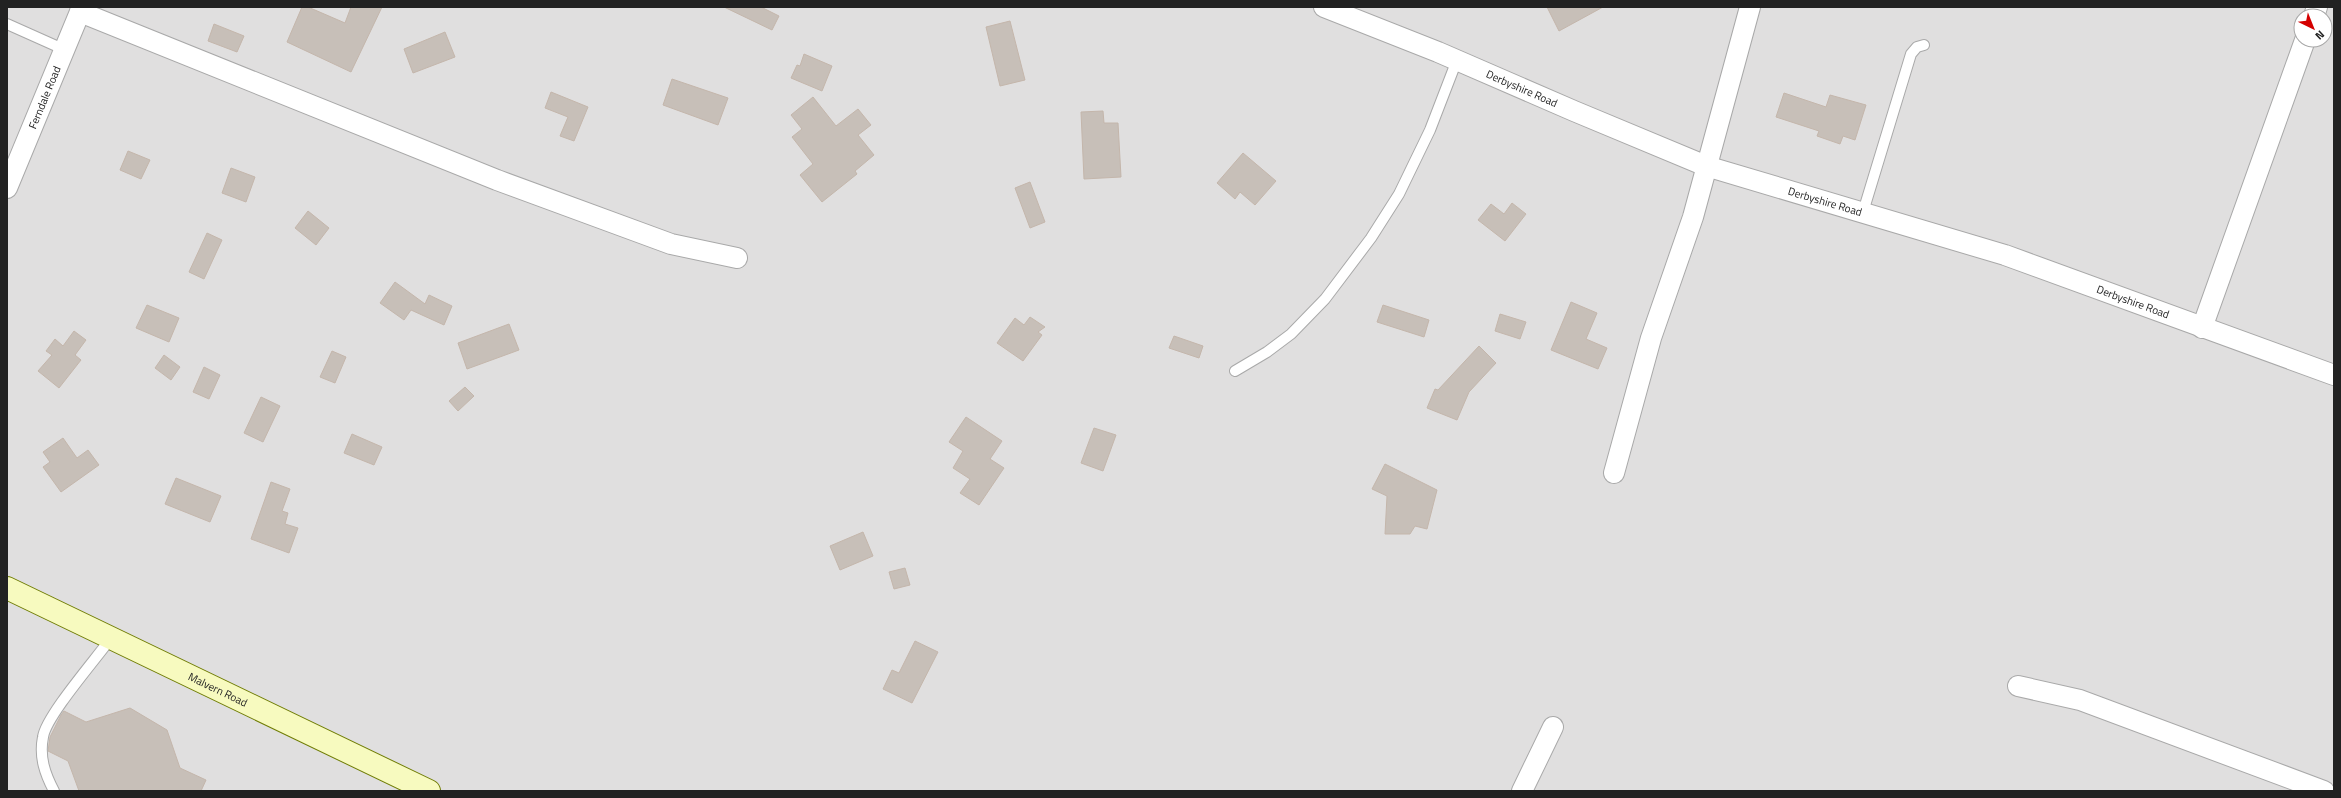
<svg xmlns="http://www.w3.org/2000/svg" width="2341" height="798" font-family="'Titillium Web',sans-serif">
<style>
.residential{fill:#e0dfdf;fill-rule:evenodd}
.building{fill:#c7bfb8;stroke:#c4b6ab}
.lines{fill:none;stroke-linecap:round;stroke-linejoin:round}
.service-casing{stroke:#a9a9a9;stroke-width:12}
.minor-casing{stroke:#a9a9a9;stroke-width:22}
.secondary-casing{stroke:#707d05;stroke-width:24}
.service{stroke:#fff;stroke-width:10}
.minor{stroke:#fff;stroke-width:20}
.secondary{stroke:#f7fabf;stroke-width:22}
.labels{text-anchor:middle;stroke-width:3;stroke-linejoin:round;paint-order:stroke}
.street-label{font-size:11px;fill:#222;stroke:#fff}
</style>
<rect width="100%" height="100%" fill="#f2efe9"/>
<path class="residential" d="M 7,7 L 2334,7 L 2334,791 L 7,791 ZM 2301,16 L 2325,16 L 2325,40 L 2301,40 Z"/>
<g class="building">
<path d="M 302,7 L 308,7 L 345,23 L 351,7 L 382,7 L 351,72 L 287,42 Z"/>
<path d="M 724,7 L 761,7 L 779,16 L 772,30 Z"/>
<path d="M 1547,7 L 1603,7 L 1559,31 Z"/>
<path d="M 1010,21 L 1025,80 L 1000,86 L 986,27 Z"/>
<path d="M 214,24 L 244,36 L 237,52 L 208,41 Z"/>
<path d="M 445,32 L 455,57 L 413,73 L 404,49 Z"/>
<path d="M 804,54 L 832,66 L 822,91 L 791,78 L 797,65 L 800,66 Z"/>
<path d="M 672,79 L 728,98 L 718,125 L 663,105 Z"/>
<path d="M 551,92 L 588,107 L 574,141 L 560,136 L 568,117 L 545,108 Z"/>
<path d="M 1784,93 L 1826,107 L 1830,95 L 1866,105 L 1855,140 L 1843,136 L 1840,144 L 1817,136 L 1819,131 L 1776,117 Z"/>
<path d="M 813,97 L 836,126 L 858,109 L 871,125 L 858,135 L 874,155 L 855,171 L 857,174 L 822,202 L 800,175 L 813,164 L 792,137 L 802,129 L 791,115 Z"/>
<path d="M 1103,111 L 1104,123 L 1118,123 L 1121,177 L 1084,179 L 1081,112 Z"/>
<path d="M 128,151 L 150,160 L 141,179 L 120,170 Z"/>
<path d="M 1243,153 L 1276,181 L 1255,205 L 1240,192 L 1235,199 L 1217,183 Z"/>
<path d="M 231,168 L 255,177 L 246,202 L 222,193 Z"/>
<path d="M 1030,182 L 1045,222 L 1030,228 L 1015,188 Z"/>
<path d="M 1512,203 L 1526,214 L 1505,241 L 1478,220 L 1491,204 L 1504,214 Z"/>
<path d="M 308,211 L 329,228 L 316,245 L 295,228 Z"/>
<path d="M 207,233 L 222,240 L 204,279 L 189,272 Z"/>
<path d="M 395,282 L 425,304 L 429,295 L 452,306 L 444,325 L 411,310 L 404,320 L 380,303 Z"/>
<path d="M 1571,302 L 1597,313 L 1586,339 L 1607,348 L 1598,369 L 1551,350 Z"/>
<path d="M 147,305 L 179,318 L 169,342 L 136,328 Z"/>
<path d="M 1383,305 L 1429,320 L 1424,337 L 1377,322 Z"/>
<path d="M 1500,314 L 1526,322 L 1520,339 L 1495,331 Z"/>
<path d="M 1030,317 L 1045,327 L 1038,332 L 1042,335 L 1023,361 L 997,343 L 1015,318 L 1024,325 Z"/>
<path d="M 509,324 L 519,350 L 467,369 L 458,343 Z"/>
<path d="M 74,331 L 86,340 L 75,355 L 81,360 L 59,388 L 38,371 L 52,355 L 46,351 L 55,339 L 63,346 Z"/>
<path d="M 1174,336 L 1203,346 L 1199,358 L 1169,348 Z"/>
<path d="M 1479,346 L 1496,363 L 1469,392 L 1457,420 L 1427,408 L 1435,389 L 1438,390 Z"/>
<path d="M 332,351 L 346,357 L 335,383 L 320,377 Z"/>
<path d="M 164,355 L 180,367 L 171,380 L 155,368 Z"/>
<path d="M 204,367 L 220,375 L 209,399 L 193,392 Z"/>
<path d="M 465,387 L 474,396 L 458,411 L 449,401 Z"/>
<path d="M 261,397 L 280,406 L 263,442 L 244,433 Z"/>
<path d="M 966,417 L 1002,441 L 990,459 L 1004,468 L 979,505 L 960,493 L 970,479 L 953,468 L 963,451 L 949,442 Z"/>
<path d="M 1094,428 L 1116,435 L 1103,471 L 1081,463 Z"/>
<path d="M 352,434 L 382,447 L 374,465 L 344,453 Z"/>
<path d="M 63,438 L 77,458 L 88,450 L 99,465 L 61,492 L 43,467 L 50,462 L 43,452 Z"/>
<path d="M 1385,464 L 1437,490 L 1427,529 L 1415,526 L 1410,534 L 1385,534 L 1387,496 L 1372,489 Z"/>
<path d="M 176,478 L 221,496 L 210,522 L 165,504 Z"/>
<path d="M 271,482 L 290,489 L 282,511 L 288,513 L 285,524 L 298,528 L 289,553 L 251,539 Z"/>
<path d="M 863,532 L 873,556 L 840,570 L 830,546 Z"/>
<path d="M 905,568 L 910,585 L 894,589 L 889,572 Z"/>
<path d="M 915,641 L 938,652 L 912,703 L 883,689 L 892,670 L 899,673 Z"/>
<path d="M 130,708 L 167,730 L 180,768 L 206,780 L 201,791 L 79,791 L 68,761 L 48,751 L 50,737 L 61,715 L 64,711 L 86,722 Z"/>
</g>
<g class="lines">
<g class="service-casing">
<g id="service">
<path d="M 7,24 L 63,49"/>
<path d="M 1863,212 L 1911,54 L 1917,47 L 1924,45"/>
<path d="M 1235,371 L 1267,352 L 1291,334 L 1325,299 L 1371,238 L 1399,194 L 1430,130 L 1457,60"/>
<path d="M 54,791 C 45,774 39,757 43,737 C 46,716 96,659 111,638"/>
</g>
</g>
<g class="minor-casing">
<g id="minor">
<path id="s1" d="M 1324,7 L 1438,52 L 1574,111 L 1706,166 L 2005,255 L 2334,375"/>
<path d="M 80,12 L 497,180 L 671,244 L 737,258"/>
<path d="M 2314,16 L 2317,7"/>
<path id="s2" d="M 7,188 L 82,7"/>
<path d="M 2202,328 L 2305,40"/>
<path d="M 1614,473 L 1651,338 L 1693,217 L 1750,7"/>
<path d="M 2018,686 L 2080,700 L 2324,791"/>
<path d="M 1522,791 L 1553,727"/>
</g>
</g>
<g class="secondary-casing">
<g id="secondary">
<path id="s3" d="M 7,588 L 429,791"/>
</g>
</g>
<use href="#service" class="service"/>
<use href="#minor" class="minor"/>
<use href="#secondary" class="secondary"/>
</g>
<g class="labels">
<g class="street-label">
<text dy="4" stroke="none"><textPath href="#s1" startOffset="214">Derbyshire Road</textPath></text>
<text dy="4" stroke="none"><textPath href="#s2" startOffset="98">Ferndale Road</textPath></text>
<text dy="4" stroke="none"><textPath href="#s1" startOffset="538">Derbyshire Road</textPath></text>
<text dy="4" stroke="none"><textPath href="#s1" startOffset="862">Derbyshire Road</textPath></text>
<text dy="4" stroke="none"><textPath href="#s3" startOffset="234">Malvern Road</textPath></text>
</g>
</g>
<rect width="2341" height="798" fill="none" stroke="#222222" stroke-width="16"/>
<g transform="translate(2313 28) rotate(137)"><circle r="19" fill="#ffffff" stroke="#a7a7a7"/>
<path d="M0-3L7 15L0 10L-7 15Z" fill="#d40000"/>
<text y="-6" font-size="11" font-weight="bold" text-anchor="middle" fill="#222222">N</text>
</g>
</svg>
